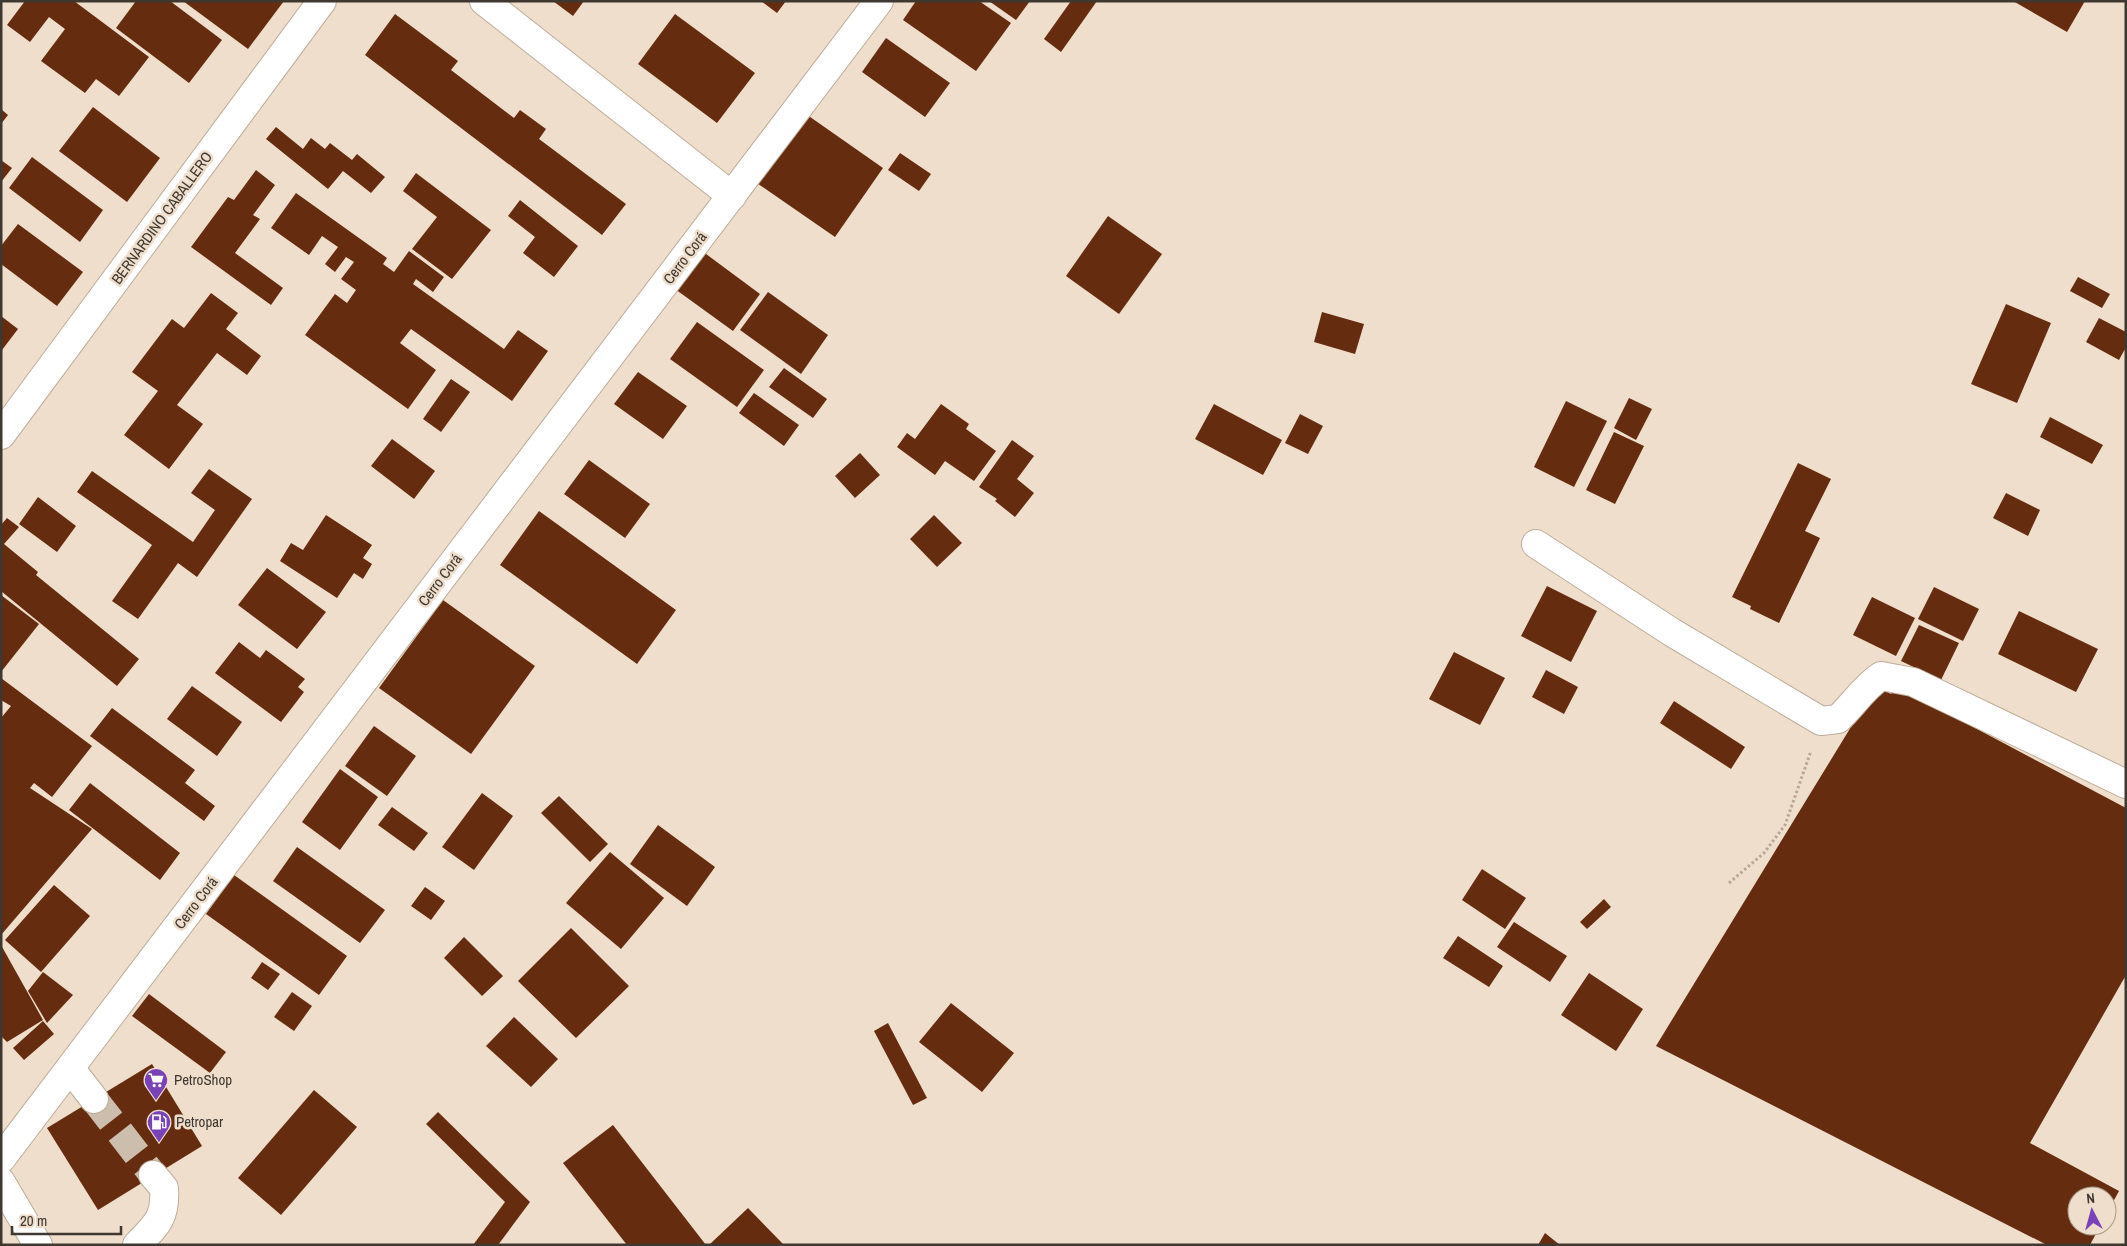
<svg xmlns="http://www.w3.org/2000/svg" width="2127" height="1246" font-family="'Archivo Narrow',sans-serif">
<style>
.building{fill:#662c0f}
.lines{fill:none;stroke-linecap:round;stroke-linejoin:round}
.minor-tunnel{stroke:#ccbdac;stroke-width:28;stroke-dasharray:28 14;stroke-linecap:butt}
.minor-casing{stroke:#bdad9b;stroke-width:30}
.major-casing{stroke:#bdad9b;stroke-width:30}
.path{stroke:#b5a798;stroke-width:3;stroke-dasharray:2.5 2.5;stroke-linecap:butt}
.minor{stroke:#fff;stroke-width:28}
.major{stroke:#fff;stroke-width:28}
.labels{text-anchor:middle;stroke-width:5;stroke-linejoin:round;paint-order:stroke}
.street-label{font-size:15px;fill:#3f3831;stroke:#efdecb}
.poi-label{font-size:15px;fill:#3f3831;stroke:#efdecb;text-anchor:start}
</style>
<rect width="100%" height="100%" fill="#efdecb"/>
<g class="building">
<path d="M 25,1 L 74,1 L 149,57 L 119,96 L 96,79 L 85,93 L 41,61 L 65,29 L 49,17 L 30,42 L 7,25 Z"/>
<path d="M 136,1 L 170,1 L 222,40 L 189,83 L 116,28 Z"/>
<path d="M 183,1 L 284,1 L 248,49 Z"/>
<path d="M 553,1 L 584,1 L 573,16 Z"/>
<path d="M 761,1 L 786,1 L 777,13 Z"/>
<path d="M 916,1 L 979,1 L 1011,23 L 976,71 L 903,20 Z"/>
<path d="M 989,1 L 1030,1 L 1016,20 Z"/>
<path d="M 1071,1 L 1097,1 L 1061,52 L 1044,39 Z"/>
<path d="M 2013,1 L 2085,1 L 2067,32 Z"/>
<path d="M 395,14 L 458,61 L 451,70 L 514,118 L 520,110 L 546,129 L 539,139 L 626,204 L 602,235 L 365,55 Z"/>
<path d="M 675,14 L 755,73 L 717,123 L 638,64 Z"/>
<path d="M 886,38 L 950,83 L 925,117 L 862,72 Z"/>
<path d="M 93,107 L 160,158 L 127,202 L 59,151 Z"/>
<path d="M 1,109 L 8,115 L 1,124 Z"/>
<path d="M 803,112 L 883,168 L 835,237 L 754,181 Z"/>
<path d="M 276,127 L 303,149 L 311,138 L 325,149 L 330,143 L 352,160 L 357,154 L 385,177 L 371,193 L 343,171 L 328,189 L 266,139 Z"/>
<path d="M 900,153 L 931,174 L 919,191 L 888,170 Z"/>
<path d="M 32,157 L 103,210 L 80,242 L 9,188 Z"/>
<path d="M 1,160 L 12,168 L 1,182 Z"/>
<path d="M 256,170 L 275,185 L 253,215 L 260,219 L 235,253 L 283,288 L 271,305 L 191,247 L 228,197 L 234,200 Z"/>
<path d="M 416,173 L 491,230 L 452,279 L 412,249 L 437,217 L 403,191 Z"/>
<path d="M 296,193 L 387,258 L 383,264 L 394,272 L 409,251 L 444,277 L 433,292 L 416,279 L 413,284 L 504,349 L 518,330 L 548,351 L 512,401 L 411,329 L 400,343 L 436,370 L 408,409 L 305,335 L 335,294 L 347,303 L 356,290 L 341,279 L 354,262 L 346,257 L 335,272 L 325,264 L 338,247 L 322,236 L 309,255 L 271,228 Z"/>
<path d="M 520,200 L 578,246 L 554,277 L 523,253 L 535,237 L 508,216 Z"/>
<path d="M 1108,216 L 1162,254 L 1119,314 L 1066,276 Z"/>
<path d="M 18,224 L 83,272 L 57,306 L 1,264 L 1,246 Z"/>
<path d="M 702,251 L 760,294 L 733,331 L 675,289 Z"/>
<path d="M 2078,277 L 2110,294 L 2102,308 L 2070,291 Z"/>
<path d="M 768,292 L 828,335 L 801,374 L 740,330 Z"/>
<path d="M 211,293 L 238,313 L 226,329 L 261,356 L 247,375 L 217,353 L 177,405 L 203,424 L 169,469 L 124,435 L 158,391 L 132,372 L 172,319 L 184,328 Z"/>
<path d="M 2006,304 L 2051,323 L 2017,403 L 1971,384 Z"/>
<path d="M 1322,312 L 1364,324 L 1355,354 L 1314,342 Z"/>
<path d="M 1,316 L 18,329 L 2,350 L 1,349 Z"/>
<path d="M 2099,318 L 2126,332 L 2126,347 L 2119,360 L 2086,342 Z"/>
<path d="M 697,322 L 764,370 L 737,407 L 670,359 Z"/>
<path d="M 784,368 L 827,399 L 813,418 L 769,387 Z"/>
<path d="M 638,372 L 687,406 L 663,439 L 614,404 Z"/>
<path d="M 451,379 L 470,392 L 441,432 L 423,419 Z"/>
<path d="M 754,393 L 799,425 L 784,446 L 739,413 Z"/>
<path d="M 1629,398 L 1652,409 L 1636,440 L 1614,428 Z"/>
<path d="M 1566,401 L 1607,421 L 1574,487 L 1534,467 Z"/>
<path d="M 941,404 L 969,424 L 966,429 L 996,451 L 974,481 L 945,461 L 935,475 L 897,447 L 907,433 L 915,439 Z"/>
<path d="M 1214,404 L 1282,440 L 1263,475 L 1195,439 Z"/>
<path d="M 1300,414 L 1323,426 L 1308,454 L 1285,443 Z"/>
<path d="M 2050,417 L 2103,445 L 2092,464 L 2040,437 Z"/>
<path d="M 1614,432 L 1644,446 L 1615,504 L 1586,490 Z"/>
<path d="M 392,439 L 435,471 L 414,499 L 371,466 Z"/>
<path d="M 1012,440 L 1034,456 L 1017,479 L 1034,493 L 1015,517 L 995,501 L 997,499 L 979,487 Z"/>
<path d="M 860,453 L 880,475 L 855,498 L 835,476 Z"/>
<path d="M 589,460 L 650,504 L 625,538 L 564,494 Z"/>
<path d="M 1798,463 L 1831,479 L 1805,531 L 1820,538 L 1779,623 L 1750,609 L 1751,606 L 1732,597 Z"/>
<path d="M 209,469 L 252,499 L 197,577 L 178,563 L 138,619 L 112,601 L 152,545 L 77,492 L 92,471 L 193,542 L 215,510 L 191,493 Z"/>
<path d="M 2006,493 L 2040,510 L 2028,536 L 1993,518 Z"/>
<path d="M 38,497 L 76,526 L 57,552 L 19,524 Z"/>
<path d="M 539,511 L 676,610 L 637,664 L 500,565 Z"/>
<path d="M 326,515 L 372,545 L 363,558 L 372,564 L 363,579 L 354,573 L 337,598 L 280,561 L 291,543 L 303,550 Z"/>
<path d="M 934,515 L 962,543 L 937,567 L 910,539 Z"/>
<path d="M 7,518 L 19,527 L 4,544 L 38,572 L 36,575 L 139,659 L 117,686 L 1,591 L 1,525 Z"/>
<path d="M 267,568 L 326,612 L 297,649 L 238,605 Z"/>
<path d="M 1547,586 L 1597,611 L 1571,662 L 1521,636 Z"/>
<path d="M 1934,587 L 1979,609 L 1963,641 L 1918,619 Z"/>
<path d="M 1,595 L 39,624 L 1,672 Z"/>
<path d="M 1872,597 L 1915,618 L 1896,656 L 1853,635 Z"/>
<path d="M 443,600 L 535,666 L 471,754 L 379,688 Z"/>
<path d="M 2019,611 L 2098,649 L 2076,692 L 1998,654 Z"/>
<path d="M 1919,625 L 1959,643 L 1941,680 L 1901,661 Z"/>
<path d="M 239,642 L 260,658 L 266,650 L 305,679 L 298,687 L 304,692 L 281,722 L 215,673 Z"/>
<path d="M 1454,652 L 1505,678 L 1480,725 L 1429,699 Z"/>
<path d="M 1546,670 L 1578,687 L 1564,714 L 1532,697 Z"/>
<path d="M 1,678 L 92,746 L 52,797 L 34,783 L 30,788 L 92,829 L 1,935 L 1,718 L 11,706 L 1,700 Z"/>
<path d="M 192,686 L 242,722 L 217,756 L 167,719 Z"/>
<path d="M 1876,686 L 1891,694 L 1896,686 L 2126,808 L 2126,975 L 2030,1143 L 2119,1191 L 2107,1213 L 2107,1196 L 2077,1196 L 2077,1226 L 2100,1226 L 2090,1245 L 2047,1245 L 1656,1046 Z"/>
<path d="M 1674,701 L 1745,747 L 1731,769 L 1660,723 Z"/>
<path d="M 112,708 L 195,770 L 185,783 L 215,806 L 204,821 L 90,736 Z"/>
<path d="M 374,726 L 416,756 L 387,796 L 345,766 Z"/>
<path d="M 340,769 L 378,797 L 340,850 L 302,822 Z"/>
<path d="M 90,783 L 180,853 L 160,880 L 69,810 Z"/>
<path d="M 482,793 L 513,816 L 474,870 L 442,847 Z"/>
<path d="M 559,796 L 608,844 L 590,862 L 541,813 Z"/>
<path d="M 392,807 L 428,833 L 414,851 L 378,825 Z"/>
<path d="M 658,825 L 715,867 L 687,906 L 630,864 Z"/>
<path d="M 297,847 L 385,910 L 360,943 L 273,881 Z"/>
<path d="M 610,852 L 664,898 L 621,949 L 566,903 Z"/>
<path d="M 1482,869 L 1526,898 L 1505,929 L 1462,900 Z"/>
<path d="M 234,875 L 347,956 L 319,995 L 206,914 Z"/>
<path d="M 54,885 L 90,916 L 41,972 L 5,940 Z"/>
<path d="M 425,887 L 445,901 L 431,920 L 411,906 Z"/>
<path d="M 1604,899 L 1611,907 L 1587,929 L 1580,922 Z"/>
<path d="M 1514,922 L 1567,956 L 1550,982 L 1497,947 Z"/>
<path d="M 571,928 L 629,986 L 576,1038 L 518,981 Z"/>
<path d="M 1458,936 L 1503,966 L 1489,987 L 1443,958 Z"/>
<path d="M 464,937 L 503,976 L 482,996 L 444,958 Z"/>
<path d="M 1,945 L 43,1020 L 7,1042 L 1,1036 Z"/>
<path d="M 262,962 L 280,974 L 268,990 L 251,978 Z"/>
<path d="M 43,972 L 73,995 L 47,1023 L 28,991 Z"/>
<path d="M 1589,973 L 1643,1009 L 1616,1051 L 1561,1015 Z"/>
<path d="M 292,992 L 312,1006 L 294,1031 L 274,1017 Z"/>
<path d="M 149,994 L 226,1052 L 210,1073 L 132,1016 Z"/>
<path d="M 951,1003 L 1014,1053 L 982,1092 L 919,1042 Z"/>
<path d="M 514,1017 L 558,1059 L 531,1087 L 486,1046 Z"/>
<path d="M 43,1021 L 54,1034 L 24,1060 L 13,1048 Z"/>
<path d="M 888,1023 L 927,1098 L 913,1105 L 874,1031 Z"/>
<path d="M 152,1064 L 202,1146 L 98,1210 L 47,1128 Z"/>
<path d="M 314,1090 L 357,1127 L 281,1215 L 238,1178 Z"/>
<path d="M 438,1112 L 530,1202 L 498,1245 L 473,1245 L 505,1202 L 426,1124 Z"/>
<path d="M 613,1125 L 706,1245 L 627,1245 L 563,1163 Z"/>
<path d="M 748,1208 L 784,1245 L 709,1245 Z"/>
<path d="M 1545,1233 L 1560,1245 L 1538,1245 Z"/>
</g>
<g class="lines">
<path class="minor-tunnel" d="M 94,1099 L 153,1175"/>
<g class="minor-casing">
<g id="minor">
<path d="M 484,1 L 732,196"/>
<path d="M 1,435 L 322,1"/>
<path d="M 1536,544 L 1673,633 L 1821,721 L 1838,719 C 1853,705 1864,687 1881,676 L 1913,682 L 2126,784"/>
<path d="M 70,1068 L 94,1099"/>
<path d="M 1,1159 L 879,1"/>
<path d="M 137,1245 C 157,1225 166,1217 164,1188 L 153,1175"/>
</g>
</g>
<g class="major-casing">
<path id="major" d="M 1,1182 L 38,1245"/>
</g>
<path class="path" d="M 1729,883 L 1764,853 L 1785,825 L 1811,751"/>
<use href="#minor" class="minor"/>
<use href="#major" class="major"/>
</g>
<defs>
<g id="supermarket-pin" transform="scale(1.25)"><path d="M0 17L-7.5 6A9.5 9.5 0 1 1 7.5 6Z" fill="#7a42b9" stroke="#efdecb"/><path d="M-6-5.5h2.5l.6 2H6L4.5 2H-2.5L-4.4-4H-6ZM-1.5 3.2a1.3 1.3 0 1 0 .1 0ZM3 3.2a1.3 1.3 0 1 0 .1 0Z" fill="#fff"/></g>
<g id="fuel-pin" transform="scale(1.25)"><path d="M0 17L-7.5 6A9.5 9.5 0 1 1 7.5 6Z" fill="#7a42b9" stroke="#efdecb"/><path d="M-5.5-6h7V0h2V4h1.3V-2.5L3-4.5l.8-.8L6-3V5H2.5V1h-1V6h-7ZM-4.2-4.7v3.2H.2V-4.7Z" fill="#fff"/></g>
</defs>
<g fill-rule="evenodd">
<use href="#supermarket-pin" x="156" y="1080"/>
<use href="#fuel-pin" x="159" y="1122"/>
</g>
<g class="labels">
<g class="street-label">
<text transform="translate(162 218) rotate(-54)" y="5">BERNARDINO CABALLERO</text>
<text transform="translate(685 258) rotate(-53)" y="5">Cerro Corá</text>
<text transform="translate(440 580) rotate(-53)" y="5">Cerro Corá</text>
<text transform="translate(196 903) rotate(-53)" y="5">Cerro Corá</text>
</g>
<g class="poi-label">
<text x="174" y="1085">PetroShop</text>
<text x="176" y="1127">Petropar</text>
</g>
</g>
<rect width="2127" height="1246" fill="none" stroke="#3f3831" stroke-width="5"/>
<g transform="translate(2092 1211) rotate(354)"><circle r="24" fill="#efdecb" stroke="#a99c8d"/>
<path d="M0-4L9 19L0 12L-9 19Z" fill="#7a42b9"/>
<text y="-8" font-size="14" font-weight="bold" text-anchor="middle" fill="#3f3831">N</text>
</g>
<path d="M12 1226v8h109v-8" fill="none" stroke="#3f3831" stroke-width="2.5"/>
<text x="20" y="1226" font-size="15" fill="#3f3831" stroke="#efdecb" stroke-width="4" paint-order="stroke">20 m</text>
</svg>
